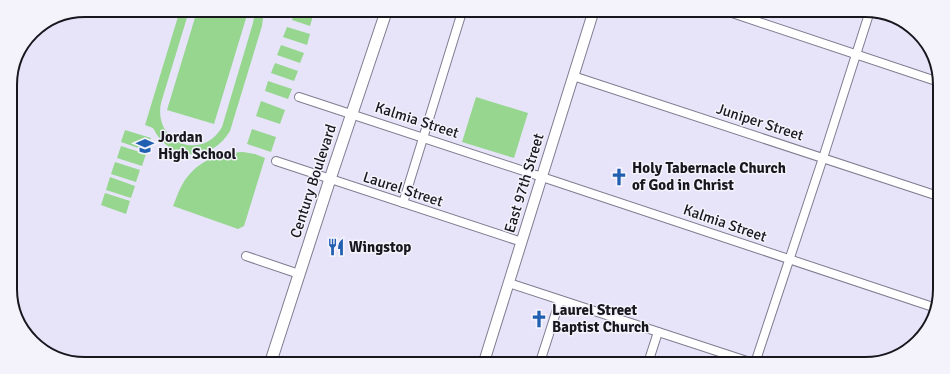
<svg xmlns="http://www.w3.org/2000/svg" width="950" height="374" font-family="Signika,sans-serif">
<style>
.green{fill:#96d68f}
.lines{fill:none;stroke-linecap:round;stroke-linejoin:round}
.minor-casing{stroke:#7f7c90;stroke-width:10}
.tertiary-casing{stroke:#7f7c90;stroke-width:12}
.secondary-casing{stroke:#7f7c90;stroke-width:13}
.minor{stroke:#fff;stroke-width:8}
.tertiary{stroke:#fff;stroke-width:10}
.secondary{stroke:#fff;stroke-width:11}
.labels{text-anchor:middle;stroke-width:3;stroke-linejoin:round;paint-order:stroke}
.street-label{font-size:15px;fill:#18171e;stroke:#f4f3fc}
.poi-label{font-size:15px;font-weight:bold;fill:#18171e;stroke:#f4f3fc;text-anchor:start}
.rim{fill:none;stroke:#18171e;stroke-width:2}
</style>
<rect width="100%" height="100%" fill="#e7e4fa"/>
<g class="green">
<path d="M 180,10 L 189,11 L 161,103 C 153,143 202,162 222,127 L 253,23 L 255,11 L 264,11 L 262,26 L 230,131 C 211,163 170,162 153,128 L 145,125 Z"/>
<path d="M 197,11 L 234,11 L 247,15 L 214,124 L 167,110 Z"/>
<path d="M 295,11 L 297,11 L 313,16 L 310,26 L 292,20 Z"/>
<path d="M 287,27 L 310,34 L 307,45 L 283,37 Z"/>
<path d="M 281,45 L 304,53 L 300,63 L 277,55 Z"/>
<path d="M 275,63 L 298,71 L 294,81 L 271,73 Z"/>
<path d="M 268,81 L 292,89 L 288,99 L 265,91 Z"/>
<path d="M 476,97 L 528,113 L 514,158 L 462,142 Z"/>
<path d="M 261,101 L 285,110 L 280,124 L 256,116 Z"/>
<path d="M 252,129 L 276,137 L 271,152 L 247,144 Z"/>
<path d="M 125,130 L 151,138 L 147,151 L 121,142 Z"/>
<path d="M 121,146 L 146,154 L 142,166 L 117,158 Z"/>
<path d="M 243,152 L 255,154 L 265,158 L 244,226 L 238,229 L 173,206 C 176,199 178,192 182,185 C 195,162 217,153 243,152 Z"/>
<path d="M 115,162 L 140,170 L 136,182 L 111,174 Z"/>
<path d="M 110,177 L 135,186 L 131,198 L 106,190 Z"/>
<path d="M 105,193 L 130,201 L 126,214 L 101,205 Z"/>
</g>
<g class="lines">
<g class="minor-casing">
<g id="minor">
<path d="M 732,13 L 939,82"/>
<path d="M 573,76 L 938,196"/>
<path d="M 299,97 L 542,177 L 936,308"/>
<path d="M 276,161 L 522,242"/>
<path d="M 403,203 L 462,12"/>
<path d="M 246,256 L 299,274"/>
<path d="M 509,283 L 753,363"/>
<path d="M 540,362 L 560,300"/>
<path d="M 648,363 L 658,332"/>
<path d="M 755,363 L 823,158 L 869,14"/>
</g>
</g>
<g class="tertiary-casing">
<path id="tertiary" d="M 484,362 L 593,13"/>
</g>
<g class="secondary-casing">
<path id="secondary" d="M 271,361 L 330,179 L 386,12"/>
</g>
<use href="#minor" class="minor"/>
<use href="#tertiary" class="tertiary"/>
<use href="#secondary" class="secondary"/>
</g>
<defs>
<g id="school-bare" transform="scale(1.38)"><path d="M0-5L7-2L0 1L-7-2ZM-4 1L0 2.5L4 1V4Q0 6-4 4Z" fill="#215fb0" stroke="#f4f3fc" stroke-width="2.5" paint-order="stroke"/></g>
<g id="church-bare" transform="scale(1.38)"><path d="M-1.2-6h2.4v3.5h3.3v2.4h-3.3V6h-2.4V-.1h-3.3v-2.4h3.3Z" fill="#215fb0" stroke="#f4f3fc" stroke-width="2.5" paint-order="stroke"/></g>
<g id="restaurant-bare" transform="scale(1.38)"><path d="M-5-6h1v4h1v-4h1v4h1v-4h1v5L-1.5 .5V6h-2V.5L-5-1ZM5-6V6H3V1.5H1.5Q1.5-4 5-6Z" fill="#215fb0" stroke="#f4f3fc" stroke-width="2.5" paint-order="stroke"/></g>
</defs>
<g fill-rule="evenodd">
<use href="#school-bare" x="145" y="146"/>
<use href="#church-bare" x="619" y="177"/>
<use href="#restaurant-bare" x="336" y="247"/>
<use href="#church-bare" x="539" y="319"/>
</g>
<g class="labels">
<g class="street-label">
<text transform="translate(417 120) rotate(18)" y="5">Kalmia Street</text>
<text transform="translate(760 122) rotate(18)" y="5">Juniper Street</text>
<text transform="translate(313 181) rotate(-72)" y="5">Century Boulevard</text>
<text transform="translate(524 183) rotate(-73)" y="5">East 97th Street</text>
<text transform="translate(403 189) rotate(18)" y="5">Laurel Street</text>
<text transform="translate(725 223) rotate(19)" y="5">Kalmia Street</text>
</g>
<g class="poi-label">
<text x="158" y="142">Jordan<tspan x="158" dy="17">High School</tspan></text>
<text x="632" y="173">Holy Tabernacle Church<tspan x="632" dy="17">of God in Christ</tspan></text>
<text x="349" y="252">Wingstop</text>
<text x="552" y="315">Laurel Street<tspan x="552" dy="17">Baptist Church</tspan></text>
</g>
</g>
<path d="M0 0H950V374H0ZM85 17H865A68 68 0 0 1 933 85V289A68 68 0 0 1 865 357H85A68 68 0 0 1 17 289V85A68 68 0 0 1 85 17Z" fill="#f4f3fc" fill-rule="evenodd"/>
<path class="rim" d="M85 17H865A68 68 0 0 1 933 85V289A68 68 0 0 1 865 357H85A68 68 0 0 1 17 289V85A68 68 0 0 1 85 17Z"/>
</svg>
